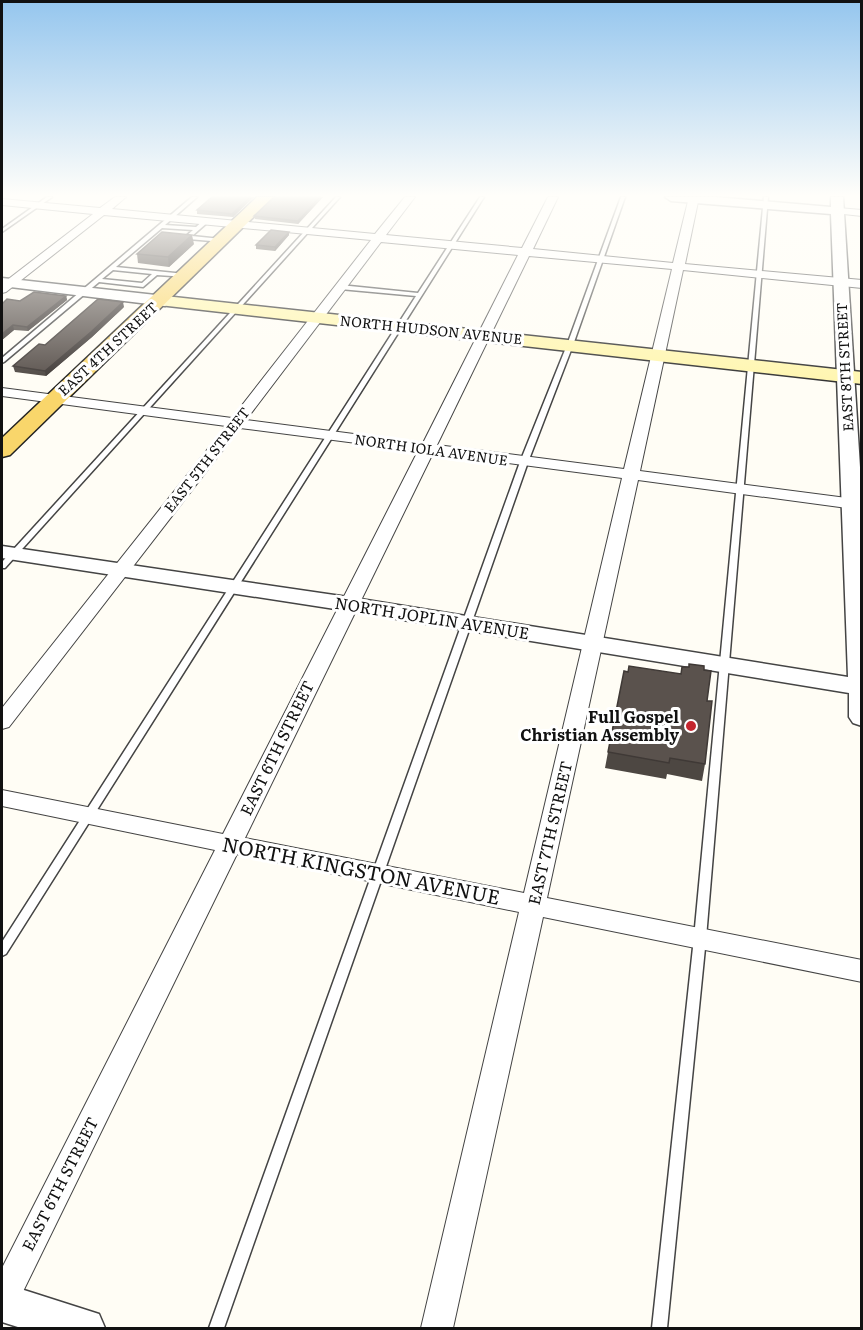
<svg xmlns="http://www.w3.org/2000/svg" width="863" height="1330" font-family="Literata,serif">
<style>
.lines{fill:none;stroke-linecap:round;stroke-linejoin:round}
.service-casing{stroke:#444;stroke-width:3}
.minor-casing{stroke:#444;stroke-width:2}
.tertiary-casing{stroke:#444;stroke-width:3}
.secondary-casing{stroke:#333;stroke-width:3}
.primary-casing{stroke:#222;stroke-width:3}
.service{fill:#fff;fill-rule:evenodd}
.minor{fill:#fff;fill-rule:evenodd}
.tertiary{fill:#fff;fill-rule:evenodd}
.secondary{fill:#fff6b0;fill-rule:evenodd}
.primary{fill:#f9d66b;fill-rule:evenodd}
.wall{fill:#4d4742}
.shaded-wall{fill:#3f3936}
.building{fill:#5a524d;stroke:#3f3936;stroke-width:1.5}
.poi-dot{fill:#c4262e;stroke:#fff;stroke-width:2}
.labels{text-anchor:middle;stroke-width:6;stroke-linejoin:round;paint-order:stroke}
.far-street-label{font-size:14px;fill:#111;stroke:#fff}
.street-label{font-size:16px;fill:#111;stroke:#fff}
.poi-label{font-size:16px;font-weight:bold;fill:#111;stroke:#fff;text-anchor:end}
.near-street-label{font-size:20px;fill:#111;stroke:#fff}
</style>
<rect width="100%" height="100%" fill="#fffdf5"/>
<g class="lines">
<g class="service-casing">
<g id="service">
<path d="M 47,197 L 52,197 L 2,232 L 2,229 Z"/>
<path d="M 192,197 L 197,197 L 165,225 L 196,227 L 204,220 L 208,220 L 208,222 L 192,236 L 221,239 L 224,241 L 223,242 L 188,239 L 185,237 L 193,230 L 162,228 L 116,267 L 185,274 L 187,275 L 187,277 L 157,275 L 143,287 L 99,282 L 4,362 L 2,363 L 2,358 ZM 113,270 L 152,274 L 142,283 L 102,279 Z"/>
<path d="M 336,197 L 340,197 L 5,568 L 2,568 L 2,562 Z"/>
<path d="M 480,197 L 484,197 L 6,954 L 2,956 L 2,942 L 416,296 L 340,289 L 337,287 L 340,285 L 418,293 Z"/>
<path d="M 621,197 L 625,197 L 573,345 L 528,462 L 224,1328 L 209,1328 L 520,462 L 567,345 Z"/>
<path d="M 764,197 L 768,197 L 706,938 L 667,1328 L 652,1328 L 694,938 Z"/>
</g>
</g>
<g class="minor-casing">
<g id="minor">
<path d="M 115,197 L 126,197 L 112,209 L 375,234 L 405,197 L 415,197 L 386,235 L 522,248 L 548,197 L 558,197 L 533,249 L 673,263 L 689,197 L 699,197 L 685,264 L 862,280 L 862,288 L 683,270 L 640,471 L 862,500 L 862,510 L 638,480 L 547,898 L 862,960 L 862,982 L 543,917 L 453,1328 L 421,1328 L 519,912 L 237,854 L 13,1312 L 2,1317 L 2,1268 L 215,850 L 2,806 L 2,790 L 223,834 L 418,451 L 240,428 L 9,727 L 2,729 L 2,708 L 226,426 L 2,396 L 2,388 L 232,418 L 371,240 L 104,215 L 6,292 L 2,293 L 2,284 L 93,214 L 2,205 L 2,199 L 100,208 ZM 381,242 L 518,255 L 423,443 L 246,420 ZM 529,256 L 672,269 L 624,469 L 437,445 ZM 433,453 L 622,478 L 524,893 L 245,838 Z"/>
<path d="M 838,208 L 862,210 L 862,216 L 834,213 L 834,209 Z"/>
</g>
</g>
<g class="tertiary-casing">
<g id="tertiary">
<path d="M 665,197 L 715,197 L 831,207 L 831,197 L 843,197 L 862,499 L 862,726 L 853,723 L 849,717 L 849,693 L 348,611 L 2,558 L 2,546 L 348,597 L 848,677 L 831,214 L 671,201 Z"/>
<path d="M 2,278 L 165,296 L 173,301 L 165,306 L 2,286 Z"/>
<path d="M 2,1283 L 99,1314 L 105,1328 L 21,1328 L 2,1322 Z"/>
</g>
</g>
<g class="secondary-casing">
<path id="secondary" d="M 165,296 L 862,372 L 862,384 L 159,305 L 156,301 L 159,297 Z"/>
</g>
<g class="primary-casing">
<path id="primary" d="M 257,197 L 274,197 L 10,455 L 2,457 L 2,438 Z"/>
</g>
<use href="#service" class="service"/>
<use href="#minor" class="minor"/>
<use href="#tertiary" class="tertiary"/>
<use href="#secondary" class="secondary"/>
<use href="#primary" class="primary"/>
</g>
<g class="wall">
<path d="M 212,197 L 254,197 L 233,217 L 197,214 L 197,210 Z"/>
<path d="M 274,197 L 323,197 L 298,224 L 255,219 L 254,216 Z"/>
<path d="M 289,232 L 289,235 L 275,251 L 256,249 L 256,245 Z"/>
<path d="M 194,244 L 169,267 L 138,263 L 137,254 Z"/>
<path d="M 66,296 L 67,300 L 28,331 L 14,330 L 2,340 L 20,301 Z"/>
<path d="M 124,307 L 92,337 L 46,376 L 15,372 L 13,366 L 45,345 Z"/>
<path d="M 704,670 L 707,701 L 705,764 L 702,781 L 667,774 L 666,779 L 605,768 L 608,752 L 681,674 Z"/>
</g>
<g class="shaded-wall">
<path d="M 250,197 L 254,197 L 233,217 L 232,214 Z"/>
<path d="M 320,197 L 323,197 L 298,224 L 298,221 Z"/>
<path d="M 289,232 L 289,235 L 275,251 L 275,247 Z"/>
<path d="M 192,235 L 194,244 L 169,267 L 168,257 Z"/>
<path d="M 66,296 L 67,300 L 28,331 L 27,327 Z"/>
<path d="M 123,302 L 124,307 L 92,337 L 46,376 L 45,371 Z"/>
<path d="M 13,325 L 14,330 L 2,340 L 2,334 Z"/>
</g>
<g class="building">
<path d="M 212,197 L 250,197 L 232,214 L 197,210 Z"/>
<path d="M 274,197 L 320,197 L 298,221 L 254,216 Z"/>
<path d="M 271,230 L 289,232 L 275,247 L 256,245 Z"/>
<path d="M 162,232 L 192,235 L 168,257 L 137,254 Z"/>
<path d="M 34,292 L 66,296 L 27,327 L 13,325 L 2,334 L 2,304 L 7,299 L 20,301 Z"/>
<path d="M 98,299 L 123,302 L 91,332 L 45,371 L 13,366 L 39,344 L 45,345 Z"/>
<path d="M 689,664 L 704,666 L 704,670 L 711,671 L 707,701 L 712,701 L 705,764 L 670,758 L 669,763 L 608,752 L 624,671 L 628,672 L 629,666 L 681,674 L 682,667 L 689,667 Z"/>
</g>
<linearGradient id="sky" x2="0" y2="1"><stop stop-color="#95c6ee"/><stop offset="0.51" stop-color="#fffefa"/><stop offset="1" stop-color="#fffefa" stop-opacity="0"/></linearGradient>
<rect width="863" height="383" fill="url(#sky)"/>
<circle class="poi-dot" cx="691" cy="726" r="6"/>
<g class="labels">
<g class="far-street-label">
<text transform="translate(431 330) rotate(6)" y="5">NORTH HUDSON AVENUE</text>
<text transform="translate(108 349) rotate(-43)" y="5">EAST 4TH STREET</text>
<text transform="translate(845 367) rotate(-93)" y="5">EAST 8TH STREET</text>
<text transform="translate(431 450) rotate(8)" y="5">NORTH IOLA AVENUE</text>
<text transform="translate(207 460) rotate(-52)" y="5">EAST 5TH STREET</text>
</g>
<g class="street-label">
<text transform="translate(432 618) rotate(9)" y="6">NORTH JOPLIN AVENUE</text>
<text transform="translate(277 748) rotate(-64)" y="6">EAST 6TH STREET</text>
<text transform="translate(550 833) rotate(-77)" y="6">EAST 7TH STREET</text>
<text transform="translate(60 1184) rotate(-63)" y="6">EAST 6TH STREET</text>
</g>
<g class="poi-label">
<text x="679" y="723">Full Gospel<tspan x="679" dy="18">Christian Assembly</tspan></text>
</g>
<g class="near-street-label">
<text transform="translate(361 871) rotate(11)" y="7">NORTH KINGSTON AVENUE</text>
</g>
</g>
<rect width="863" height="1330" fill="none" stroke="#111111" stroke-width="6"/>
</svg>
